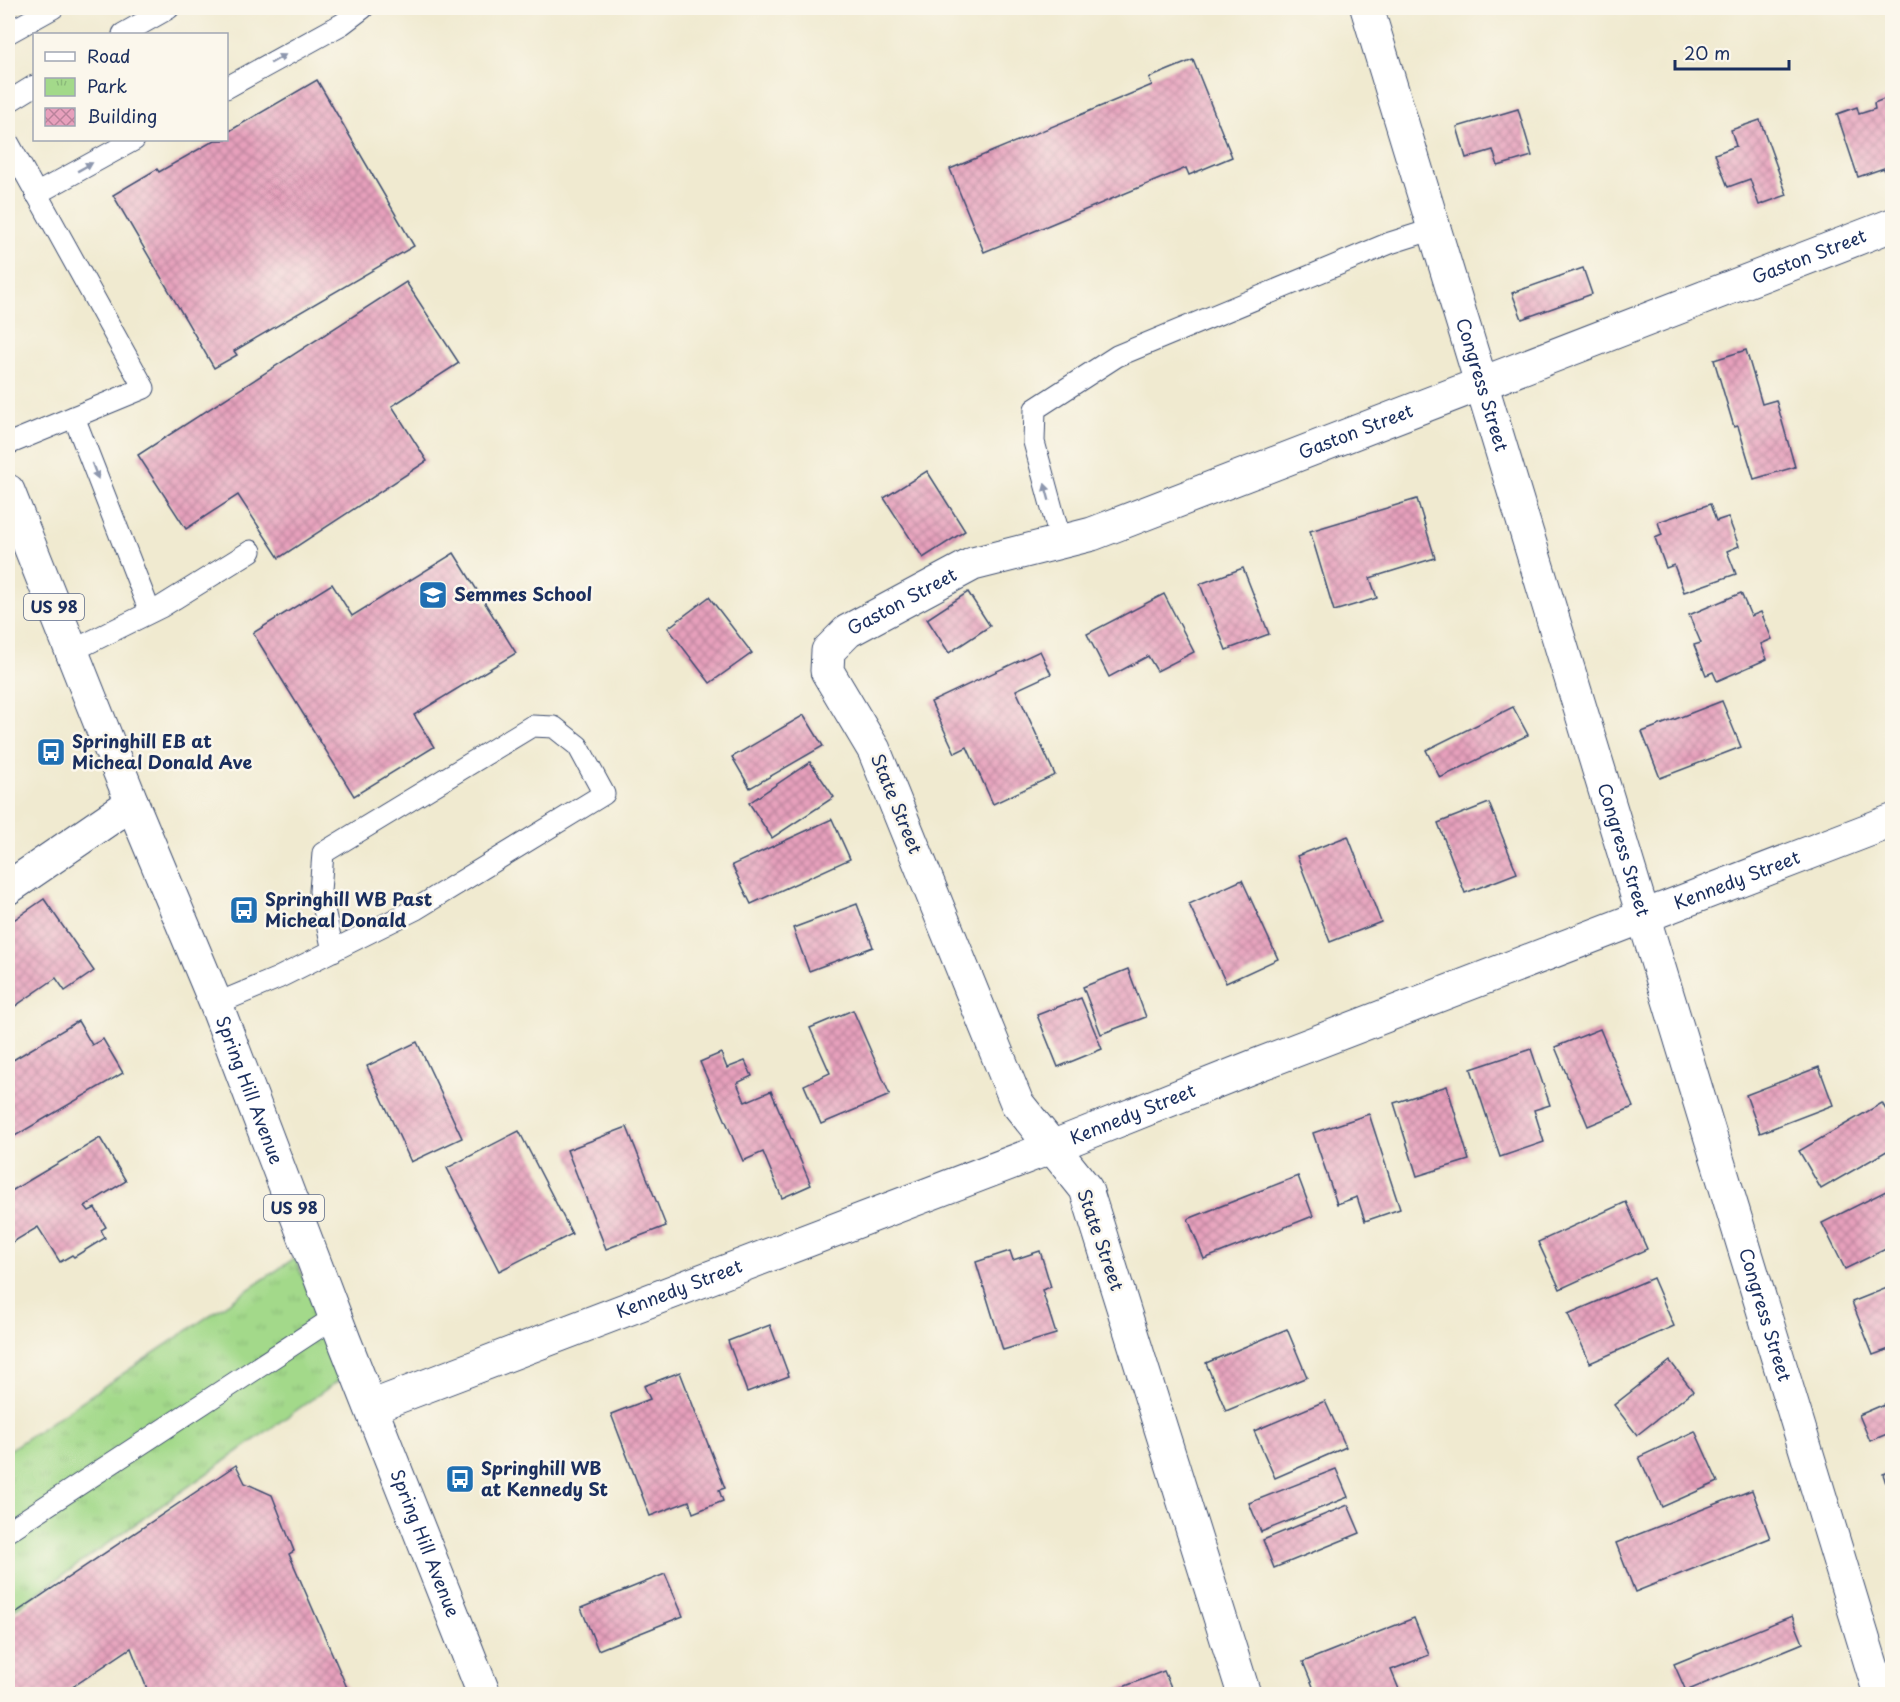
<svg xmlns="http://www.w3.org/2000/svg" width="1900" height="1702" font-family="'Playpen Sans',sans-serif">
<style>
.park{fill:url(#park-tufts);stroke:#5f8474;stroke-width:1.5}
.building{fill:url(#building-cross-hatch)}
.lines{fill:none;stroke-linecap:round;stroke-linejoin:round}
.service-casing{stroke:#3b4b6f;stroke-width:23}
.minor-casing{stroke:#3b4b6f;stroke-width:35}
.tertiary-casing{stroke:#3b4b6f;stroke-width:35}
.primary-casing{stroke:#3b4b6f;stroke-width:35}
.service{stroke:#fff;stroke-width:21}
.minor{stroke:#fff;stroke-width:33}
.tertiary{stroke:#fff;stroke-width:33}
.primary{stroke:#fff;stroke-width:33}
.oneway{fill:#8d97ae}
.labels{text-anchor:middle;stroke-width:5;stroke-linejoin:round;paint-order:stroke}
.shield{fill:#fbf7ec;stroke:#5e6b89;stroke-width:1.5}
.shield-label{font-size:16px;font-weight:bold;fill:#1b2f5e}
.street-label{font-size:18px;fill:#1b2f5e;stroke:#fbf7ec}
.poi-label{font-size:18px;font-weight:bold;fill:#1b2f5e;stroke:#fbf7ec;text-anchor:start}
</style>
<defs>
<pattern id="park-tufts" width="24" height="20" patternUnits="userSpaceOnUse" patternTransform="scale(1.5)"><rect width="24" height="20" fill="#a3d98a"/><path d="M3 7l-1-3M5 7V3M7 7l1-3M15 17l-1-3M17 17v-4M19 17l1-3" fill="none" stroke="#8cbb7a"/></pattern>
<pattern id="building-cross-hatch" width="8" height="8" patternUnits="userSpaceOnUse" patternTransform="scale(1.5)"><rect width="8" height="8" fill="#e7a0bc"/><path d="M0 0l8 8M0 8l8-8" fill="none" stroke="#ba839c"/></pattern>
</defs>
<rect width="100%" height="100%" fill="#fbf7ec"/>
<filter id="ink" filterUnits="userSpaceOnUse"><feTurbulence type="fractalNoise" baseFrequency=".0167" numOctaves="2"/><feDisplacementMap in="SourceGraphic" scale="12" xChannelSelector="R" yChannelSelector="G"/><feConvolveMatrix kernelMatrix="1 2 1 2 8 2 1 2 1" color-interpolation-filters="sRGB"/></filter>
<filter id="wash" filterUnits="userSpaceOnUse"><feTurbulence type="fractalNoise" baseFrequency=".008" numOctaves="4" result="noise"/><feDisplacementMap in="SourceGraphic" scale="24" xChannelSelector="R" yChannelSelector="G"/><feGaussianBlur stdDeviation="1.35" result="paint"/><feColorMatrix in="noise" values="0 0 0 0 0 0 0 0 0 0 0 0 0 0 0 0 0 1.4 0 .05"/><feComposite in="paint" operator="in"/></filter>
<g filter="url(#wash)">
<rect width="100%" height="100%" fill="#f0ead0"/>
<path class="park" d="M 295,1258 L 342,1378 L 8,1614 L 8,1451 Z"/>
<g id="blocks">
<g class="building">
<path d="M 1193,60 L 1232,157 L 1189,175 L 1186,168 L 984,252 L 950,169 L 1152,85 L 1149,78 Z"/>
<path d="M 317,80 L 414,246 L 234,351 L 237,355 L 214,368 L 113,195 L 157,169 L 159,172 L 215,140 L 226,140 L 226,133 Z"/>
<path d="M 1884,99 L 1886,105 L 1889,104 L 1892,114 L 1892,174 L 1886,176 L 1884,168 L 1858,177 L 1837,114 L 1857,107 L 1859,114 L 1875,109 L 1874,103 Z"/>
<path d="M 1518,109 L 1532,156 L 1498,166 L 1493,150 L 1466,158 L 1457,127 Z"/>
<path d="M 1760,120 L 1787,195 L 1759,205 L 1750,179 L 1728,187 L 1715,154 L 1736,146 L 1731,130 Z"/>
<path d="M 1583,268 L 1592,294 L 1522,319 L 1512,293 Z"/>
<path d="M 406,282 L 459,363 L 392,406 L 427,461 L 279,558 L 238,495 L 186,529 L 138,455 Z"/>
<path d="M 1746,350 L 1762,404 L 1776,400 L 1795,467 L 1754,479 L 1738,426 L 1734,427 L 1714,360 Z"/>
<path d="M 927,471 L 965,531 L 923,558 L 884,498 Z"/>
<path d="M 1417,499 L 1435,558 L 1370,578 L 1377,598 L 1334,611 L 1310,531 Z"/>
<path d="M 1710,504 L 1716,521 L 1728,517 L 1739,546 L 1727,551 L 1736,574 L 1684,592 L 1674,565 L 1666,568 L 1655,538 L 1662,535 L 1658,522 Z"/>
<path d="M 454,553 L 516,653 L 414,715 L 434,747 L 354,796 L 253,633 L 332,584 L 352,616 Z"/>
<path d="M 1243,568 L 1269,634 L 1226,650 L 1200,584 Z"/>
<path d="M 968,592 L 990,626 L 949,653 L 927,619 Z"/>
<path d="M 1741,593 L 1751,616 L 1761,612 L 1772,639 L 1761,644 L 1767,659 L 1717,681 L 1713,672 L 1706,675 L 1694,645 L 1701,643 L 1689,615 Z"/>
<path d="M 1164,594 L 1194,652 L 1157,671 L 1148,656 L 1109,677 L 1087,634 Z"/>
<path d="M 709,597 L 752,653 L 710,683 L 668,628 Z"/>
<path d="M 1040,651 L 1051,674 L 1016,690 L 1055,775 L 993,804 L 967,747 L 955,753 L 931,702 Z"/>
<path d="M 1722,701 L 1741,747 L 1660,778 L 1642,732 Z"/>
<path d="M 1513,707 L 1528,735 L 1440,778 L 1426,750 Z"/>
<path d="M 804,715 L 823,746 L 750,788 L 732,757 Z"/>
<path d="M 810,762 L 834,797 L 772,838 L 749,803 Z"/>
<path d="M 1489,803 L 1517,873 L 1465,893 L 1438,823 Z"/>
<path d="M 832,819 L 850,859 L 751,904 L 732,865 Z"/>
<path d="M 1348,836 L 1381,922 L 1330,942 L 1297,856 Z"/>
<path d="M 1242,880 L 1278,959 L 1226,983 L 1189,904 Z"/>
<path d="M 44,899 L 94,971 L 65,991 L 56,978 L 8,1011 L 8,924 Z"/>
<path d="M 857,904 L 873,947 L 809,971 L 793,928 Z"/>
<path d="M 1128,969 L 1146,1017 L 1101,1034 L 1083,987 Z"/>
<path d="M 1081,998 L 1102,1049 L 1058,1067 L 1037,1015 Z"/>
<path d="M 853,1010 L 890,1095 L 821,1124 L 804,1085 L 830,1073 L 810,1028 Z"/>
<path d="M 78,1021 L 92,1045 L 103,1039 L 123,1073 L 8,1140 L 8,1063 Z"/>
<path d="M 1600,1029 L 1633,1107 L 1588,1126 L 1555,1047 Z"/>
<path d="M 417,1042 L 462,1138 L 411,1162 L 367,1066 Z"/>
<path d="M 1531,1049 L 1550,1105 L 1534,1110 L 1544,1142 L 1500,1157 L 1471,1069 Z"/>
<path d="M 721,1053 L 727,1068 L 745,1061 L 752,1076 L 737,1083 L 745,1102 L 771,1091 L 811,1185 L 782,1198 L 763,1152 L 743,1161 L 700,1062 Z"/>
<path d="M 1819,1067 L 1833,1105 L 1760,1133 L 1746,1095 Z"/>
<path d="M 1447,1086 L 1469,1160 L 1417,1176 L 1394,1103 Z"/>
<path d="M 1882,1103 L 1892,1120 L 1892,1148 L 1821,1189 L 1799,1151 Z"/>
<path d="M 1369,1114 L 1400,1209 L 1365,1221 L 1357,1197 L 1337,1204 L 1313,1133 Z"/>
<path d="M 627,1127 L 666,1226 L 606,1249 L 567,1150 Z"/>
<path d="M 519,1131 L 572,1234 L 499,1271 L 447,1168 Z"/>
<path d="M 100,1138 L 126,1181 L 85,1206 L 89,1211 L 95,1208 L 106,1227 L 101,1230 L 105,1238 L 74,1257 L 72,1255 L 60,1262 L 38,1227 L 8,1245 L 8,1193 Z"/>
<path d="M 1298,1176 L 1313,1216 L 1204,1259 L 1188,1219 Z"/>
<path d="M 1892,1188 L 1892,1246 L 1845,1269 L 1822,1223 Z"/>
<path d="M 1626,1202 L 1647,1249 L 1560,1289 L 1538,1242 Z"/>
<path d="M 1010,1251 L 1013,1260 L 1040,1251 L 1051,1287 L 1042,1290 L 1056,1334 L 1003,1350 L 976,1262 Z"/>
<path d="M 1653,1278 L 1674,1326 L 1590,1363 L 1568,1314 Z"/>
<path d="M 1892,1286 L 1892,1348 L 1873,1355 L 1852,1302 Z"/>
<path d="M 770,1325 L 789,1376 L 747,1392 L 728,1341 Z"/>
<path d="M 1287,1329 L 1307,1377 L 1226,1411 L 1206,1363 Z"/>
<path d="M 1670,1361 L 1693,1391 L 1637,1435 L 1614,1405 Z"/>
<path d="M 680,1372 L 725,1488 L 719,1490 L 723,1501 L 693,1513 L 689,1501 L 650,1516 L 611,1414 L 650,1399 L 644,1386 Z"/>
<path d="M 1325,1401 L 1346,1447 L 1275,1478 L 1254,1431 Z"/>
<path d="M 1892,1401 L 1892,1432 L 1870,1441 L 1859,1415 Z"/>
<path d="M 1695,1431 L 1718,1482 L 1662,1507 L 1639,1457 Z"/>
<path d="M 236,1465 L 245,1483 L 272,1495 L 294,1551 L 289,1554 L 348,1690 L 339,1694 L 149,1694 L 131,1648 L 62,1694 L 8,1694 L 8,1618 Z"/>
<path d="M 1336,1469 L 1348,1497 L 1261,1532 L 1249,1503 Z"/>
<path d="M 1892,1471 L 1892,1502 L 1883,1474 Z"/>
<path d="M 1752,1490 L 1770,1538 L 1635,1592 L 1616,1543 Z"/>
<path d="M 1348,1505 L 1360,1533 L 1274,1568 L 1263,1540 Z"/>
<path d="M 665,1574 L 683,1616 L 598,1650 L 581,1608 Z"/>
<path d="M 1792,1616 L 1803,1643 L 1686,1691 L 1674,1664 Z"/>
<path d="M 1414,1618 L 1429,1655 L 1391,1670 L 1401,1694 L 1316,1694 L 1303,1662 Z"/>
<path d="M 1164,1671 L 1174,1694 L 1105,1694 Z"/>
</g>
</g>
</g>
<g filter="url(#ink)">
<use href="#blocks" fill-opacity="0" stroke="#3b4b6f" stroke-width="1.5"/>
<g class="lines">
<g class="service-casing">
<g id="service">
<path d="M 8,33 L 53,8"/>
<path d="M 123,34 L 169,8"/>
<path d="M 226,88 L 342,24 L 363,8"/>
<path d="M 8,102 L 34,86"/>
<path d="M 8,142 L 144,388 L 8,444"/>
<path d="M 36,194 L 134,140"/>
<path d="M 74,417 L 150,612"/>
<path d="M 1061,542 L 1034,442 L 1035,409 L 1117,356 L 1390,243 L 1434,229"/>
<path d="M 72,651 L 161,607 L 251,551"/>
<path d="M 216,1004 L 278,978 L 416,909 L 604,794 L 578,746 L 554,727 L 532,726 L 323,853 L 320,891 L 333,951"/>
<path d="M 8,1531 L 335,1317"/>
</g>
</g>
<g class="minor-casing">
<g id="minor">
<path d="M 8,888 L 132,803"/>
<path id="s1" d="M 371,1407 L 1052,1147 L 1252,1067 L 1892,821"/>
<path id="s2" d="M 1244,1694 L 1086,1189 L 1017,1103 L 874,750 L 827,671 L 828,651 L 848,631 L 973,564 L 1092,534 L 1892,225"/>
</g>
</g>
<g class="tertiary-casing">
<g id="tertiary">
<path id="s3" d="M 1367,8 L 1880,1694"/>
</g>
</g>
<g class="primary-casing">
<g id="primary">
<path id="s4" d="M 8,491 L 132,803 L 216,1004 L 344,1340 L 484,1694"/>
</g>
</g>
<use href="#service" class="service"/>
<use href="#minor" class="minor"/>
<use href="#tertiary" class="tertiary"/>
<use href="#primary" class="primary"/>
</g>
<defs><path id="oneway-solid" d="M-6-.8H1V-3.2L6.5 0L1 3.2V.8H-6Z" transform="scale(1.5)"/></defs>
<g class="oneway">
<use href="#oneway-solid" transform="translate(278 59) rotate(-29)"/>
<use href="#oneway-solid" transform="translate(85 167) rotate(-29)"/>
<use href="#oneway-solid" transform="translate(95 471) rotate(69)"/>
<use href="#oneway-solid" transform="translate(1047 492) rotate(-105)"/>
</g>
</g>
<defs>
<g id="school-square" transform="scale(1.5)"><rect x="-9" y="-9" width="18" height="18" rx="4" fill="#1f6fb2" stroke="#fbf7ec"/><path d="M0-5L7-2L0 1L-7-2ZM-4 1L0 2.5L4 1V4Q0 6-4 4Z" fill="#fff"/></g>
<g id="bus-square" transform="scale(1.5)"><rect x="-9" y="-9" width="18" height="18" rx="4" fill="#1f6fb2" stroke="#fbf7ec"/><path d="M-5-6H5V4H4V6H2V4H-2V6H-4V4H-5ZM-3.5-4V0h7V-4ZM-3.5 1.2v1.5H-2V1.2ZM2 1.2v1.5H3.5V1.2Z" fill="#fff"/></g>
</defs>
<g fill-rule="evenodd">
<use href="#school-square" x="433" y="595"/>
<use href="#bus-square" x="51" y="752"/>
<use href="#bus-square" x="244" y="910"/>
<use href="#bus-square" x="460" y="1479"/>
</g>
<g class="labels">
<g class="shield">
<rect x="24" y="594" width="60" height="26" rx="4.5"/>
<rect x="264" y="1195" width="60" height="26" rx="4.5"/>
</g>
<g class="shield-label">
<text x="54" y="613">US 98</text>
<text x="294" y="1214">US 98</text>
</g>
<g class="street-label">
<text dy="6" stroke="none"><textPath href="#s2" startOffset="2194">Gaston Street</textPath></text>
<text dy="6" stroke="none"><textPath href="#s3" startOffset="394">Congress Street</textPath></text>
<text dy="6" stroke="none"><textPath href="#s2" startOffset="1708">Gaston Street</textPath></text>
<text dy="6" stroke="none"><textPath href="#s2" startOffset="1222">Gaston Street</textPath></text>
<text transform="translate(896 804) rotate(68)" y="6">State Street</text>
<text dy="6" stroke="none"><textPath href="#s3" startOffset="880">Congress Street</textPath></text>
<text dy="6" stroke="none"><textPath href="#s1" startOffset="1464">Kennedy Street</textPath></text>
<text dy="6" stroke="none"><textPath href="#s4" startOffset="646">Spring Hill Avenue</textPath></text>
<text dy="6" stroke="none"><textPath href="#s1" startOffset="816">Kennedy Street</textPath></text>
<text transform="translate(1100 1240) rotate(71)" y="6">State Street</text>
<text dy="6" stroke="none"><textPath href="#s1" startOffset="330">Kennedy Street</textPath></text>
<text dy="6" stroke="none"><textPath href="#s3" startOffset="1366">Congress Street</textPath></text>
<text dy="6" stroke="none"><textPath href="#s4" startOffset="1132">Spring Hill Avenue</textPath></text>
</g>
<g class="poi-label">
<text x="454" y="601">Semmes School</text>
<text x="72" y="748">Springhill EB at<tspan x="72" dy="21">Micheal Donald Ave</tspan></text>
<text x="265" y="906">Springhill WB Past<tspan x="265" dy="21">Micheal Donald</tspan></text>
<text x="481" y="1475">Springhill WB<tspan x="481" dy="21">at Kennedy St</tspan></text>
</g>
</g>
<rect width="1900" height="1702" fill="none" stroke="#fbf7ec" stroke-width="30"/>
<rect x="33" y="33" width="195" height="108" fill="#fbf7ec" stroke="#a1a7b3" stroke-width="1.5"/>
<rect x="45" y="52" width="30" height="9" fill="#ffffff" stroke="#a1a7b3" stroke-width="1.5"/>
<text x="87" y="63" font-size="18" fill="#1b2f5e">Road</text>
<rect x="45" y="78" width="30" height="18" fill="url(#park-tufts)" stroke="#a1a7b3" stroke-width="1.5"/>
<text x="87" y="93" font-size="18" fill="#1b2f5e">Park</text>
<rect x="45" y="108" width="30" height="18" fill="url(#building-cross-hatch)" stroke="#a1a7b3" stroke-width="1.5"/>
<text x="87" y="123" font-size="18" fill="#1b2f5e">Building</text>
<path d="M1675 60v9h114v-9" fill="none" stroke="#1b2f5e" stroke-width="3"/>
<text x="1684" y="60" font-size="18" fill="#1b2f5e" stroke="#fbf7ec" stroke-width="4.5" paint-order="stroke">20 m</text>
</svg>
